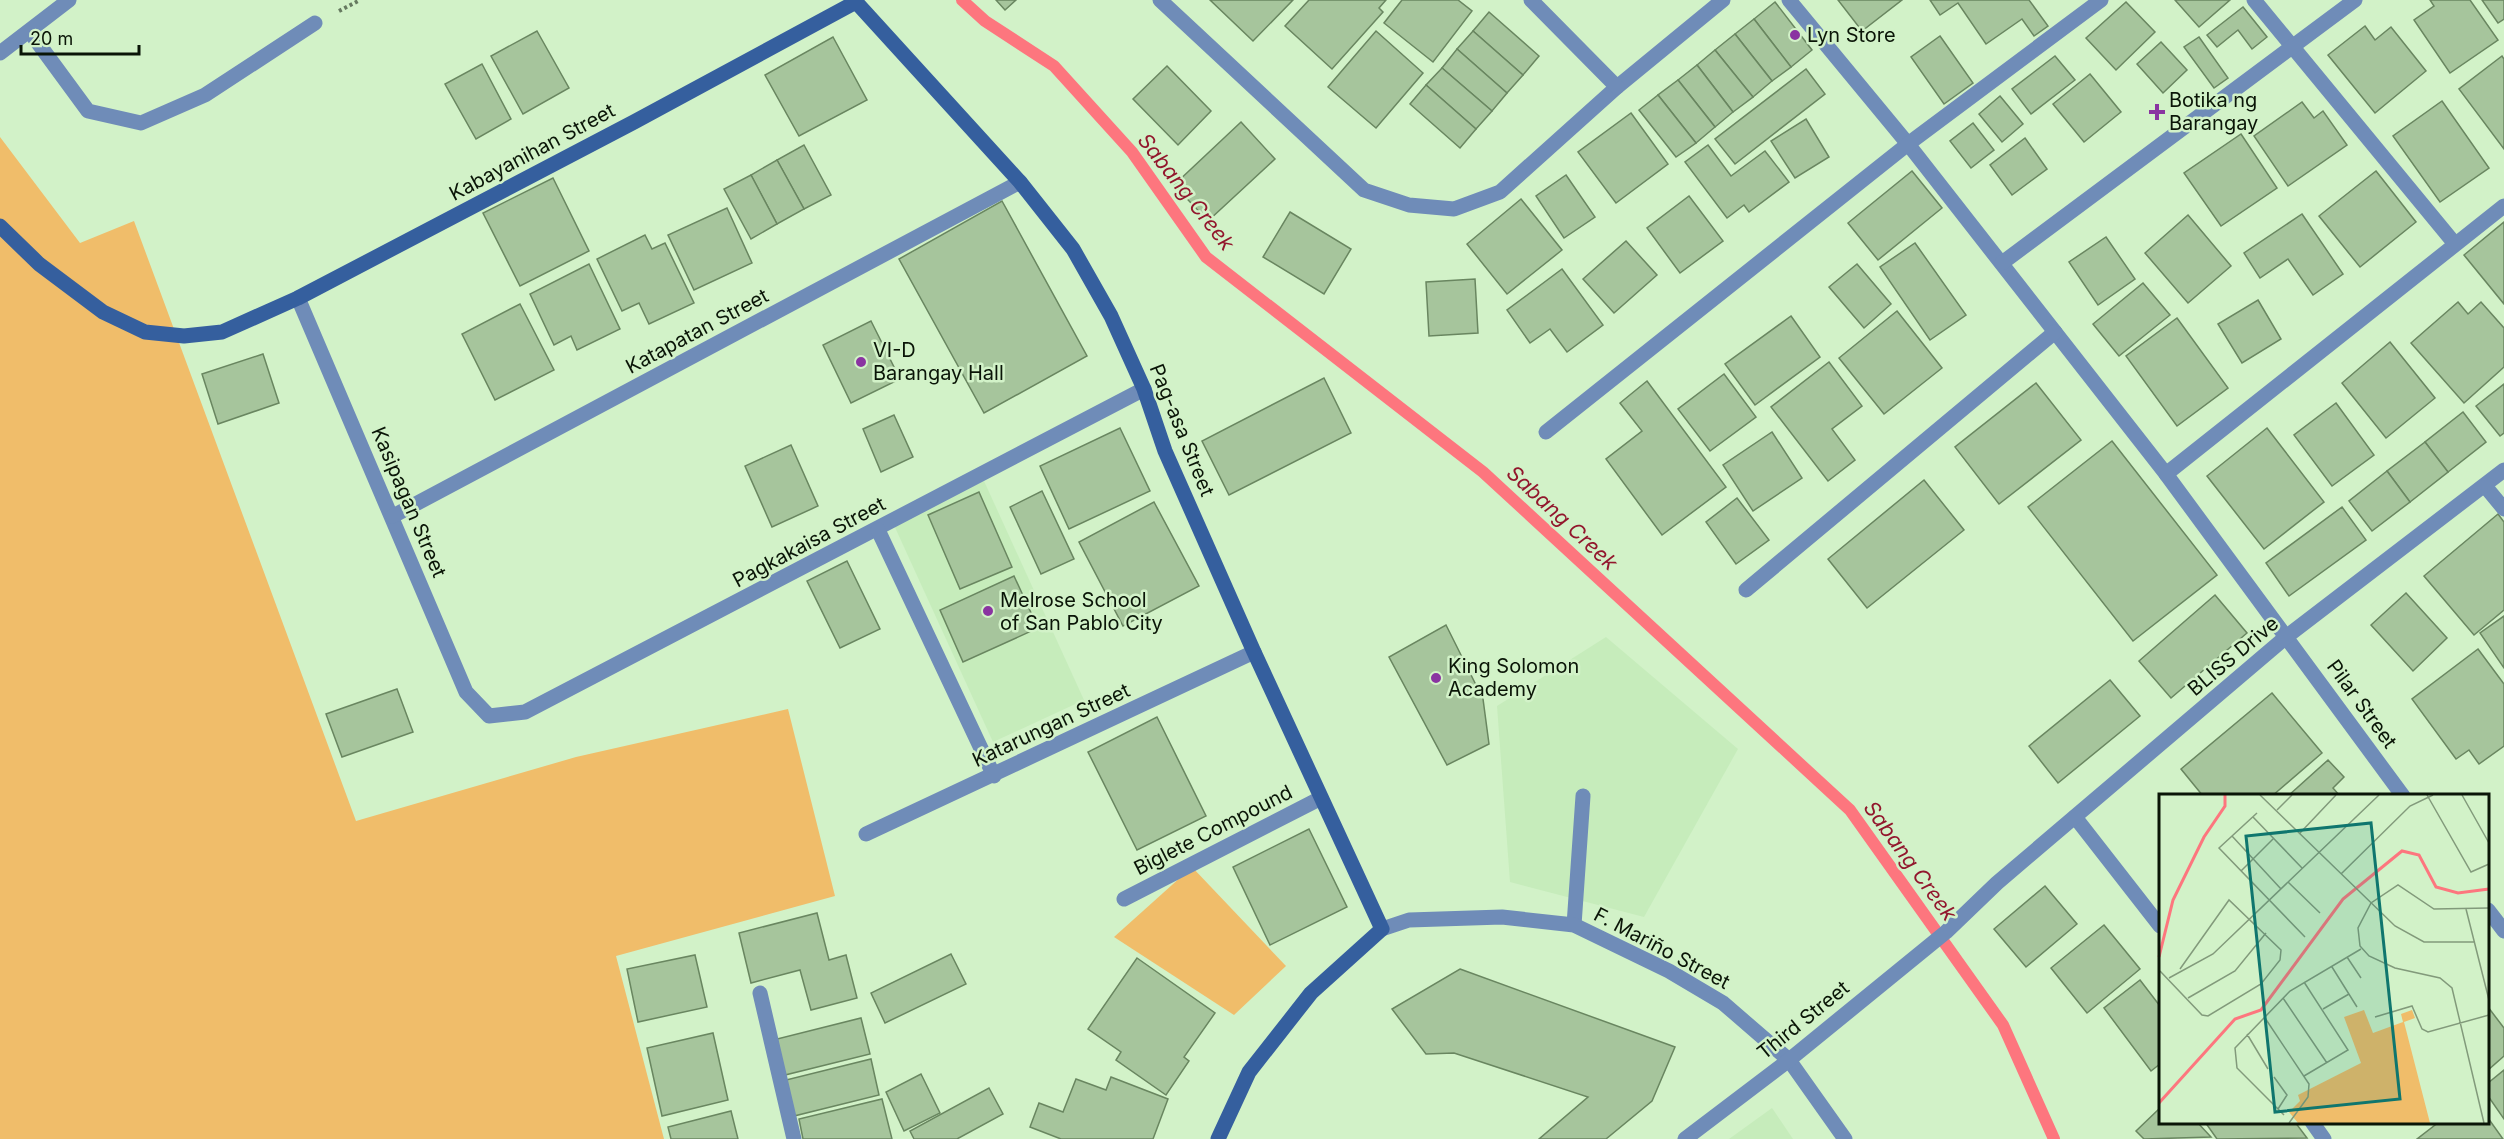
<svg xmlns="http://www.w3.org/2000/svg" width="2504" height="1139" font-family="Inter,sans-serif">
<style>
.built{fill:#c6ecbb}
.green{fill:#f0bd6a}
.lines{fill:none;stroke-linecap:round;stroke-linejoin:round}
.stream{stroke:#fd767e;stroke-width:12}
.building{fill:#a6c59c;stroke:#698660;stroke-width:1.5}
.path{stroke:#667a60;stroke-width:4;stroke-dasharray:3 3;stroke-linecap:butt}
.lane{stroke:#6f8cb8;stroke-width:15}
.street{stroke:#6f8cb8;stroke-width:15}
.secondary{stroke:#355f9e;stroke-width:15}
.poi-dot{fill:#8a34a1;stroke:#d2f2c8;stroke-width:2}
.labels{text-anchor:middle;stroke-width:5;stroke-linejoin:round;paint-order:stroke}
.poi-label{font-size:20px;fill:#0a1507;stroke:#d2f2c8;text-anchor:start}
.street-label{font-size:20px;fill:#0a1507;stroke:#d2f2c8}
.water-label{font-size:21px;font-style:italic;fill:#92172d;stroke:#d2f2c8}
.inset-river{fill:none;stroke:#fd767e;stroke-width:3}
.inset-road{fill:none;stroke:#829a7b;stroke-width:1.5}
.view{fill:#0f766e;fill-opacity:0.15;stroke:#0f766e;stroke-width:3}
.inset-edge{fill:none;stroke:#0a1507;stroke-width:3}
</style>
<rect width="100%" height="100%" fill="#d2f2c8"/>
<g class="built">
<path d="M 984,481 L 1084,700 L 993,742 L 893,523 Z"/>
<path d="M 1606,637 L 1738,749 L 1644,917 L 1510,882 L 1497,706 Z"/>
<path d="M 1772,1108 L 1793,1139 L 1729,1139 Z"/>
</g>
<g class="green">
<path d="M 0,137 L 80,243 L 134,221 L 356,821 L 576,757 L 788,709 L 835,896 L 616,956 L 664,1139 L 0,1139 Z"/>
<path d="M 1192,867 L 1286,966 L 1234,1015 L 1114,937 Z"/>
</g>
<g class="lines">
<path class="stream" d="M 962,0 L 985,21 L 1054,66 L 1132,152 L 1206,257 L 1483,472 L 1850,810 L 2003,1025 L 2054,1139"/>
</g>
<g class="building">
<path d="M 996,0 L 1016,0 L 1005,10 Z"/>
<path d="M 1210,0 L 1293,0 L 1253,41 Z"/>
<path d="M 1309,0 L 1386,0 L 1379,8 L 1383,12 L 1332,69 L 1285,26 Z"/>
<path d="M 1402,0 L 1458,0 L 1472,11 L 1433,62 L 1384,23 Z"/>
<path d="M 1838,0 L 1902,0 L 1862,31 Z"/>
<path d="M 1930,0 L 2029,0 L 2048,26 L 2034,36 L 2022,19 L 1986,44 L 1958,3 L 1940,15 Z"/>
<path d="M 2175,0 L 2230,0 L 2199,27 Z"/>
<path d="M 2430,0 L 2470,0 L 2498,40 L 2450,73 L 2414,20 L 2434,6 Z"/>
<path d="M 2482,0 L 2504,0 L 2504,19 L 2498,23 Z"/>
<path d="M 1775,2 L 1812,50 L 1791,67 L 1754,19 Z"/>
<path d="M 2126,2 L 2155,32 L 2116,70 L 2086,38 Z"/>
<path d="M 2243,7 L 2267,37 L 2252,49 L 2238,30 L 2217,47 L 2207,35 Z"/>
<path d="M 1489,12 L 1539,56 L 1523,75 L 1473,31 Z"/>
<path d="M 1754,19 L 1791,67 L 1772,81 L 1735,34 Z"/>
<path d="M 2365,26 L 2375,40 L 2391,27 L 2426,71 L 2375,113 L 2328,55 Z"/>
<path d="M 537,31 L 569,88 L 523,114 L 491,56 Z"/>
<path d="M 1376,31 L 1423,73 L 1376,128 L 1328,87 Z"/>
<path d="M 1473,31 L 1523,75 L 1507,93 L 1457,49 Z"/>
<path d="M 1735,34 L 1772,81 L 1753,97 L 1715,50 Z"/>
<path d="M 1940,36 L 1973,83 L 1944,104 L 1911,57 Z"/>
<path d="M 833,37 L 867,100 L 799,136 L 765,75 Z"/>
<path d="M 2199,37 L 2228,78 L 2214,88 L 2184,47 Z"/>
<path d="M 2161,42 L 2187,70 L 2163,93 L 2137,64 Z"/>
<path d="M 1457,49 L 1507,93 L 1492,111 L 1442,68 Z"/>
<path d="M 1715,50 L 1753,97 L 1733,112 L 1697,65 Z"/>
<path d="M 2055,56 L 2075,80 L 2031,114 L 2012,89 Z"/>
<path d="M 2502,56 L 2504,59 L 2504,149 L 2459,89 Z"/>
<path d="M 482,64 L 511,119 L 476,139 L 445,84 Z"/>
<path d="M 1697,65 L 1733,112 L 1715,127 L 1678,80 Z"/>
<path d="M 1167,66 L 1211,111 L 1178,145 L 1133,99 Z"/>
<path d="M 1442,68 L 1492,111 L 1476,129 L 1426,85 Z"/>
<path d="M 1806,69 L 1825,94 L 1735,164 L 1715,139 Z"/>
<path d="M 2090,74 L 2121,112 L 2084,142 L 2053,104 Z"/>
<path d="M 1678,80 L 1715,127 L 1696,143 L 1658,95 Z"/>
<path d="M 1426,85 L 1476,129 L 1460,148 L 1410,104 Z"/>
<path d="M 1658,95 L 1696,143 L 1676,157 L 1639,110 Z"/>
<path d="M 2000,96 L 2023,124 L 2002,142 L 1979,114 Z"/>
<path d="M 2442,101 L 2489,168 L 2440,202 L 2393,136 Z"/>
<path d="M 2302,102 L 2314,118 L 2323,111 L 2347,145 L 2288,186 L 2254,136 Z"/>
<path d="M 1631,113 L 1668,164 L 1616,203 L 1578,152 Z"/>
<path d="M 1806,119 L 1829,157 L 1795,178 L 1771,141 Z"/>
<path d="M 1241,122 L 1275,159 L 1208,221 L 1174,185 Z"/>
<path d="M 1973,123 L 1994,150 L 1971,168 L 1950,141 Z"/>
<path d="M 2241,134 L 2277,188 L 2221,226 L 2184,173 Z"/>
<path d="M 2025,138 L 2047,169 L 2012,195 L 1990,165 Z"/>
<path d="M 804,145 L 831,195 L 804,209 L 777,160 Z"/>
<path d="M 1708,145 L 1731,176 L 1765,151 L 1789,182 L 1749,212 L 1744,205 L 1727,218 L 1685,162 Z"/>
<path d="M 777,160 L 804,209 L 777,224 L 751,175 Z"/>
<path d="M 1912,171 L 1942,208 L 1878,260 L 1848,223 Z"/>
<path d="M 2376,171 L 2416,222 L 2360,267 L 2319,216 Z"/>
<path d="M 751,175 L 777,224 L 751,239 L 724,189 Z"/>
<path d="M 1566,175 L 1595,217 L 1564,238 L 1536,196 Z"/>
<path d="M 553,178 L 589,251 L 520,286 L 483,213 Z"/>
<path d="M 1689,196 L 1723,241 L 1680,273 L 1647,228 Z"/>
<path d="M 1521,199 L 1562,250 L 1507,294 L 1467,244 Z"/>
<path d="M 1002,201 L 1087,356 L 984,413 L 899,259 Z"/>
<path d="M 727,208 L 752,263 L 694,290 L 668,235 Z"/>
<path d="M 1290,212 L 1351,249 L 1324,294 L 1263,257 Z"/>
<path d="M 2302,214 L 2343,274 L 2313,295 L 2288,259 L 2260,278 L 2244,253 Z"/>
<path d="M 2188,215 L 2231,266 L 2188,303 L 2145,253 Z"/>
<path d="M 2504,222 L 2504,304 L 2464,255 Z"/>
<path d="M 645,235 L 652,249 L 665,243 L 694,303 L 649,324 L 639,303 L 622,311 L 597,259 Z"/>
<path d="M 2106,237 L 2135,279 L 2098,305 L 2069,262 Z"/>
<path d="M 1626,241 L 1657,275 L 1614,313 L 1583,279 Z"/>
<path d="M 1915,243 L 1966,315 L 1930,340 L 1880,267 Z"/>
<path d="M 589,264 L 620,329 L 577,350 L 571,336 L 554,345 L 530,294 Z"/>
<path d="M 1857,264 L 1891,304 L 1864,328 L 1829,287 Z"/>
<path d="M 1562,269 L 1603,325 L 1567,352 L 1550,329 L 1530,343 L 1507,310 Z"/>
<path d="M 1475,279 L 1478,333 L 1429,336 L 1426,282 Z"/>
<path d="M 2143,283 L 2170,315 L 2119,356 L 2093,324 Z"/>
<path d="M 2258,300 L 2281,339 L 2242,363 L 2218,324 Z"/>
<path d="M 2458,302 L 2468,314 L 2481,302 L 2504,328 L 2504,367 L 2464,403 L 2411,343 Z"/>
<path d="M 520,304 L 554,370 L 495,400 L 462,334 Z"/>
<path d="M 1897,311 L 1942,368 L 1884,414 L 1839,358 Z"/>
<path d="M 1791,316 L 1820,357 L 1755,405 L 1725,364 Z"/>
<path d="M 2177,318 L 2228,388 L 2177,426 L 2126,356 Z"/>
<path d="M 871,321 L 900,379 L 851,403 L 823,345 Z"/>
<path d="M 2390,342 L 2435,398 L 2386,438 L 2342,383 Z"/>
<path d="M 263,354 L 279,403 L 218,424 L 202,374 Z"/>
<path d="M 1829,362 L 1862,406 L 1832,429 L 1855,460 L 1828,481 L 1771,407 Z"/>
<path d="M 1724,374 L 1756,417 L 1710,451 L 1678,409 Z"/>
<path d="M 1324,378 L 1351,433 L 1229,495 L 1202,441 Z"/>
<path d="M 1647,381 L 1726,487 L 1662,535 L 1606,459 L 1642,431 L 1620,403 Z"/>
<path d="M 2036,383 L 2081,440 L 1999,504 L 1955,447 Z"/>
<path d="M 2504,384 L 2504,433 L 2500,436 L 2476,406 Z"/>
<path d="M 2336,403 L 2374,455 L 2332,486 L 2294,435 Z"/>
<path d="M 2463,412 L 2486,442 L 2448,472 L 2425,442 Z"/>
<path d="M 894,415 L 913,457 L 881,472 L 863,429 Z"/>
<path d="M 1120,428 L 1150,491 L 1069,529 L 1040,466 Z"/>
<path d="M 2267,428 L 2324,502 L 2264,549 L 2207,476 Z"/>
<path d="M 1772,432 L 1802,478 L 1753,511 L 1723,465 Z"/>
<path d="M 2112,441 L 2217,575 L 2133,641 L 2028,507 Z"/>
<path d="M 2425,442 L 2448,472 L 2410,502 L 2387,471 Z"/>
<path d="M 791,445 L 818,506 L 772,527 L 745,466 Z"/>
<path d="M 2387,471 L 2410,502 L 2372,531 L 2349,501 Z"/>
<path d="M 1924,480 L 1964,530 L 1867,608 L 1828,559 Z"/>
<path d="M 1042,491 L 1074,559 L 1041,574 L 1010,507 Z"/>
<path d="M 979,492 L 1012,567 L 960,589 L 928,515 Z"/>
<path d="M 1737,498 L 1769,540 L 1736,564 L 1706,522 Z"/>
<path d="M 1154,502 L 1199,586 L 1123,626 L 1079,542 Z"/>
<path d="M 2342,507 L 2366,540 L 2289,596 L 2266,563 Z"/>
<path d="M 2498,514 L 2504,522 L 2504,610 L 2474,635 L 2424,576 Z"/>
<path d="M 847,561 L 880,629 L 840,648 L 807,581 Z"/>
<path d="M 1014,576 L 1038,628 L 963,662 L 940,610 Z"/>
<path d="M 2406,593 L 2447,638 L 2413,671 L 2371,625 Z"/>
<path d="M 2215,595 L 2247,633 L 2171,698 L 2139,661 Z"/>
<path d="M 2504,616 L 2504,668 L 2480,633 Z"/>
<path d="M 1446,625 L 1483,699 L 1489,744 L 1447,765 L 1389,657 Z"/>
<path d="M 2478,649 L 2504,684 L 2504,746 L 2479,764 L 2469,750 L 2456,759 L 2412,699 Z"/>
<path d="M 2110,680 L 2140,716 L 2058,783 L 2029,746 Z"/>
<path d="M 397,689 L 413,732 L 342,757 L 326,714 Z"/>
<path d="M 2272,693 L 2322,753 L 2272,796 L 2203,796 L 2181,769 Z"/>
<path d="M 1157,717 L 1206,816 L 1137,850 L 1088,752 Z"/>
<path d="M 2328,760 L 2344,777 L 2333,788 L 2340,796 L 2288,796 Z"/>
<path d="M 1309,829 L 1347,907 L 1270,945 L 1233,867 Z"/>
<path d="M 2045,886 L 2077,924 L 2026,967 L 1994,929 Z"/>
<path d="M 817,913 L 829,960 L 846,955 L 857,998 L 811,1010 L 800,970 L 751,983 L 739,933 Z"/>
<path d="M 2104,925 L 2140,969 L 2087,1013 L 2051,968 Z"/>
<path d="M 951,954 L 966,984 L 885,1023 L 871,993 Z"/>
<path d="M 695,955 L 707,1007 L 638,1022 L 627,969 Z"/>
<path d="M 1137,958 L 1215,1013 L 1184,1057 L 1189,1061 L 1166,1095 L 1116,1060 L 1121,1052 L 1088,1029 Z"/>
<path d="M 1460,969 L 1675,1047 L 1652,1101 L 1606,1139 L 1539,1139 L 1588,1097 L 1454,1053 L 1426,1054 L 1392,1009 Z"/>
<path d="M 2140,980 L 2160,1006 L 2160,1064 L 2151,1071 L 2104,1008 Z"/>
<path d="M 2488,1007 L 2504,1028 L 2504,1056 L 2488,1070 Z"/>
<path d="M 861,1018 L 870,1054 L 785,1075 L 777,1039 Z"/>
<path d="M 713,1033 L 728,1100 L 662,1116 L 647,1048 Z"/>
<path d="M 871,1059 L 879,1095 L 794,1116 L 786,1080 Z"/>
<path d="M 2504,1070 L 2504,1119 L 2488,1096 L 2488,1083 Z"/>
<path d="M 921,1074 L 940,1113 L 904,1131 L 886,1092 Z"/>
<path d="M 1111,1077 L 1168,1099 L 1153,1139 L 1061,1139 L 1030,1127 L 1039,1103 L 1063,1112 L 1076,1079 L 1106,1090 Z"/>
<path d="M 989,1088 L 1003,1114 L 957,1139 L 914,1139 L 910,1131 Z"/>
<path d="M 882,1099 L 892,1139 L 803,1139 L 799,1119 Z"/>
<path d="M 2160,1108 L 2160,1122 L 2197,1122 L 2211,1137 L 2144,1139 L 2136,1131 Z"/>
<path d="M 731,1111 L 738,1139 L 671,1139 L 668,1127 Z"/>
<path d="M 2488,1118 L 2503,1139 L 2417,1139 L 2439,1122 L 2488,1122 Z"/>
<path d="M 2205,1122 L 2295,1122 L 2307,1138 L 2217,1139 Z"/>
</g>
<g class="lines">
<path class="path" d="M 339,11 L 360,0"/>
<path class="lane" d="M 1574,925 L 1583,796"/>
<g class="street">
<path d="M 1160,0 L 1364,190 L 1409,205 L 1454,209 L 1500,192 L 1617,87 L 1723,0"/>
<path d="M 1531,0 L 1617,87"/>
<path d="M 1789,0 L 1908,144 L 2166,474 L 2403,796"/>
<path d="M 2254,0 L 2455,244"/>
<path d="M 30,32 L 88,111 L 141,123 L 205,95 L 315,23"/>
<path d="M 0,53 L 69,0"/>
<path d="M 2002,263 L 2355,0"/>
<path d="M 298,298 L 466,692 L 489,716 L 525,712 L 1144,389"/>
<path d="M 1546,432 L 1908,144 L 2101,0"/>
<path d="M 2166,474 L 2504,206"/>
<path d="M 2485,486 L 2504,509"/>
<path d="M 393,516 L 1020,182"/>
<path d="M 878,530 L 994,776"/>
<path d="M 1746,590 L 2055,332"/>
<path d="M 2075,817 L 2160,926"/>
<path d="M 866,834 L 1254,652"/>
<path d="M 1124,899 L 1321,798"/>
<path d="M 2488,910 L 2504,931"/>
<path d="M 1382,929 L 1409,920 L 1502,917 L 1574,925 L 1669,971 L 1723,1003 L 1789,1060 L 1845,1139"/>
<path d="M 760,993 L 794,1139"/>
<path d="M 2312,1122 L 2324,1139"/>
<path d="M 1685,1139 L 1789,1060 L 1946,932 L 1997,883 L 2286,637 L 2504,470"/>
</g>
<path class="secondary" d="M 0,226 L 39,264 L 103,312 L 145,332 L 184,336 L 222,332 L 298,298 L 634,122 L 856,2 L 1020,182 L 1073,249 L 1111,316 L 1144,389 L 1165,451 L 1254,652 L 1382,929 L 1311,993 L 1249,1072 L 1218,1139"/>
</g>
<g class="poi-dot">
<circle cx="1795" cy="35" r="6"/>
<path d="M2154 103h6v6h6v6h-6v6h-6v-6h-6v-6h6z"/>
<circle cx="861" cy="362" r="6"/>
<circle cx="988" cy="611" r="6"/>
<circle cx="1436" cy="678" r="6"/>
</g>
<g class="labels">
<g class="poi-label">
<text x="1807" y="42">Lyn Store</text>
<text x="2169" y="107">Botika ng<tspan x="2169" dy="23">Barangay</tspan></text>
<text x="873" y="357">VI-D<tspan x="873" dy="23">Barangay Hall</tspan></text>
<text x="1000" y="607">Melrose School<tspan x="1000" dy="23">of San Pablo City</tspan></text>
<text x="1448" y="673">King Solomon<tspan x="1448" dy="23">Academy</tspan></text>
</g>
<g class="street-label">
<text transform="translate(532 152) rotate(-28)" y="7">Kabayanihan Street</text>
<text transform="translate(697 331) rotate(-28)" y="7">Katapatan Street</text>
<text transform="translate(1182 430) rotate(68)" y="7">Pag-asa Street</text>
<text transform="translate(409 502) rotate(67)" y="7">Kasipagan Street</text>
<text transform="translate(809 542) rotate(-28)" y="7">Pagkakaisa Street</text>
<text transform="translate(2233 656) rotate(-40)" y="7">BLISS Drive</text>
<text transform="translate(2362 704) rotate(54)" y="7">Pilar Street</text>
<text transform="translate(1051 725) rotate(-25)" y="7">Katarungan Street</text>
<text transform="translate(1213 830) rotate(-27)" y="7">Biglete Compound</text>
<text transform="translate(1662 948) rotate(28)" y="7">F. Mariño Street</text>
<text transform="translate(1803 1020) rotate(-39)" y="7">Third Street</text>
</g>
<g class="water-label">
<text transform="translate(1186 192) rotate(52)" y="7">Sabang Creek</text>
<text transform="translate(1562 518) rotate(43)" y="7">Sabang Creek</text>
<text transform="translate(1910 861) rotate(54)" y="7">Sabang Creek</text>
</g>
</g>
<g transform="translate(2159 794)">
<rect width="330" height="330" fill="#d2f2c8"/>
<path d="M 205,216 L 214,239 L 244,228 L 242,220 L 253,216 L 256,224 L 245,228 L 271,329 L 139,329 L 130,318 L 141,307 L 139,301 L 202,269 L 185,223 Z" fill="#f0bd6a"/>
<path class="inset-river" d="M 0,163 L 14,106 L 45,43 L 66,12 L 66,1M 0,309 L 76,225 L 102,216 L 184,105 L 243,57 L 260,61 L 277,93 L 299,99 L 330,95"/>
<path class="inset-road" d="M 101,1 L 236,132 L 265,148 L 315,148M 268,1 L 312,78 L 330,70M 303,1 L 330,49M 118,16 L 133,1M 98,19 L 60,54 L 146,143M 94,23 L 143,74M 141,39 L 177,1M 73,42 L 122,95M 82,77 L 114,45M 182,80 L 251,12 L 274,1M 129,88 L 161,119M 307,115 L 330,206M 188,163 L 202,184M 173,173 L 198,213M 1,177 L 43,221 L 49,222 L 102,190 L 121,166 L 122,156 L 70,106 L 21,175M 10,184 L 54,160 L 220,1M 29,204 L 76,177 L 107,139M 124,204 L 168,269M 164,215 L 190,200M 216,223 L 253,212 L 263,235 L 269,238 L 330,221M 106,224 L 150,290 L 149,303 L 130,329M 88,240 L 109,275M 145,282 L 189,256 L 145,188M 115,283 L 128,301 L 119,315M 125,321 L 78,274 L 76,254 L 131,197 L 202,155M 325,329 L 293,194 L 281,184 L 236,174 L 210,162 L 201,152 L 199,134 L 212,109 L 239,91 L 275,115 L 330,114"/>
<path class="view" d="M 212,29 L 241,305 L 116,318 L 87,42 Z"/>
<rect width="330" height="330" class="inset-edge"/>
</g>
<path d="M21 45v9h118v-9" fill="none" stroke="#0a1507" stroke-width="3"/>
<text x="30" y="45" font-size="18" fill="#0a1507" stroke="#d2f2c8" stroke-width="4.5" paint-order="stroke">20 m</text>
</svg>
